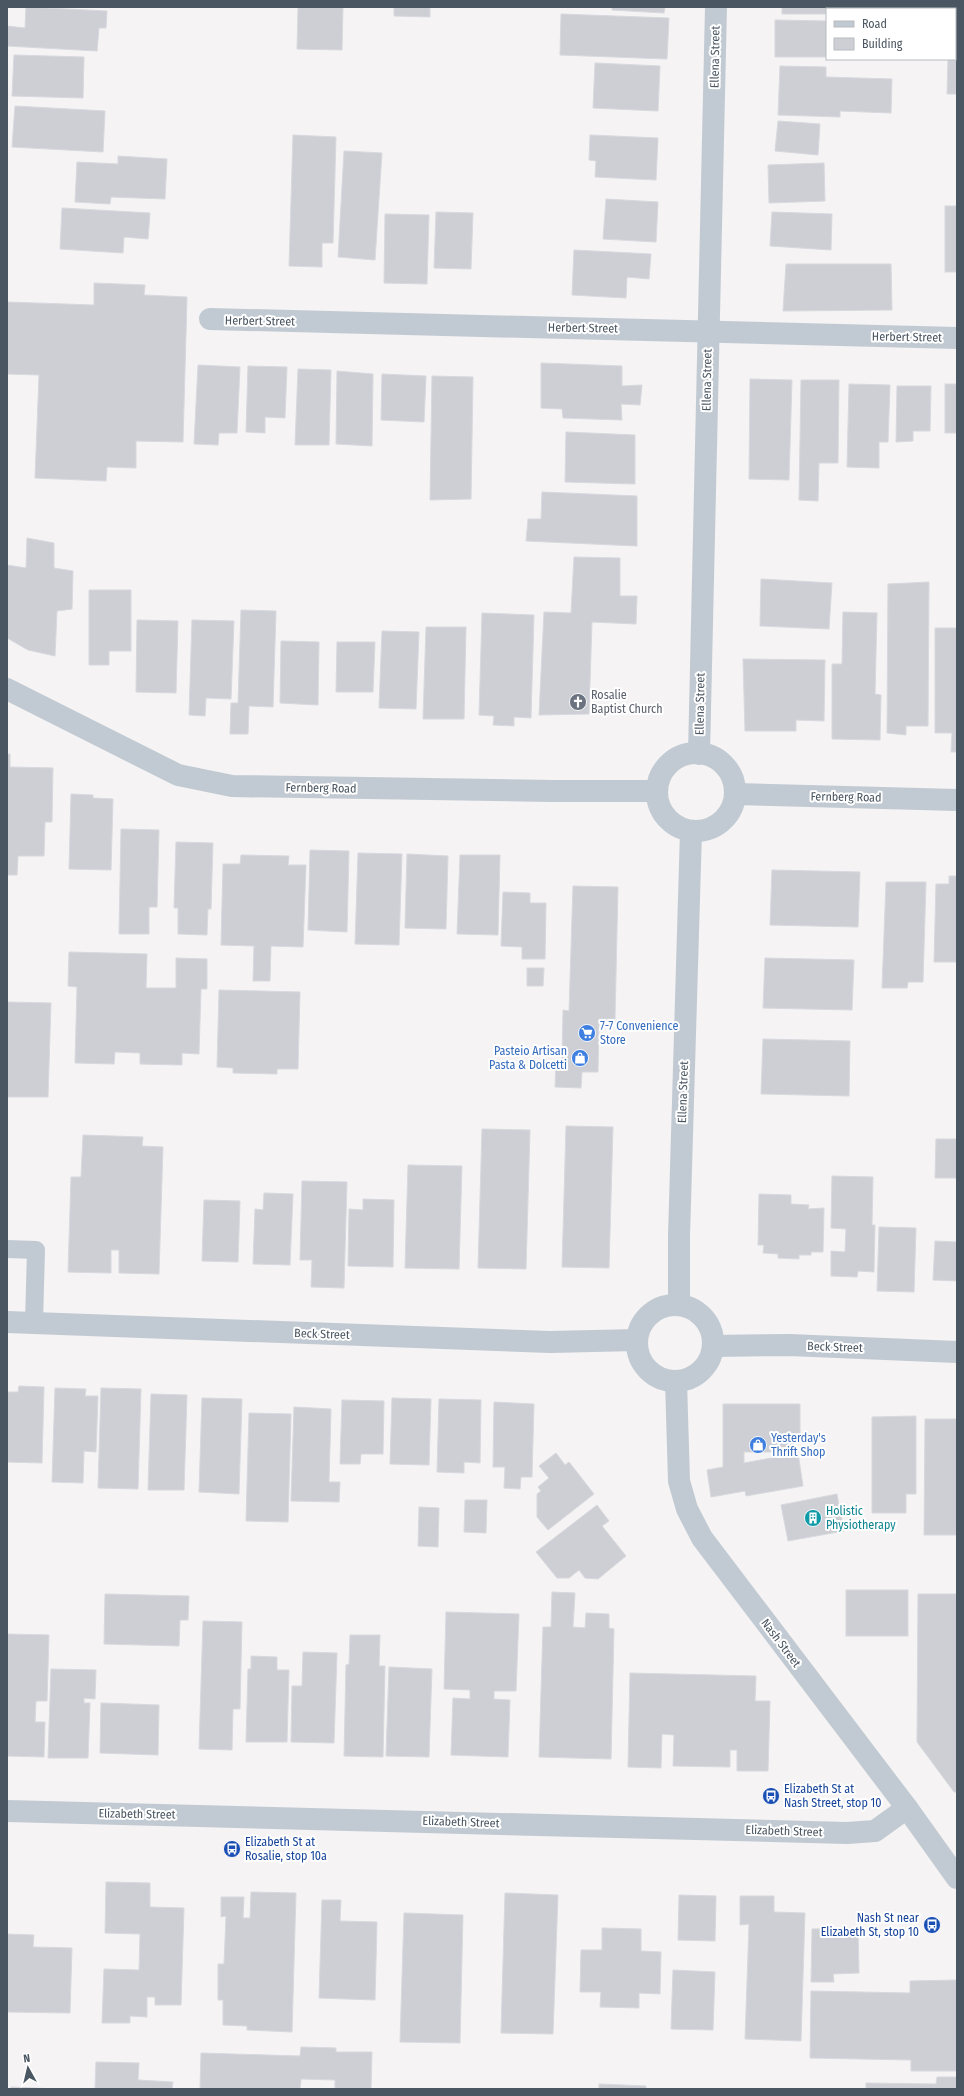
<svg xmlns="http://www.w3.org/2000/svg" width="964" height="2096" font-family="'Fira Sans Condensed',sans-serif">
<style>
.building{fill:#cdcfd5;stroke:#d7d9de}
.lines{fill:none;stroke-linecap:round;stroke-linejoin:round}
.service{stroke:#c1cad2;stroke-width:18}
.minor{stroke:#c1cad2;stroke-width:22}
.tertiary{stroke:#c1cad2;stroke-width:22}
.labels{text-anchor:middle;stroke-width:4;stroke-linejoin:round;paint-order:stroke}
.street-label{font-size:12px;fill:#4a5661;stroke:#fff}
.worship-label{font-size:12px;fill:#5b616d;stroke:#fff;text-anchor:start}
.shop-label{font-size:12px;fill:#366cbe;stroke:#fff;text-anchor:start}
.culture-label{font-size:12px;fill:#0d838f;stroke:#fff;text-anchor:start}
.transit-label{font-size:12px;fill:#164399;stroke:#fff;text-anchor:start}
</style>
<rect width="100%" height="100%" fill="#f5f3f3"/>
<g class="building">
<path d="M 26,7 L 107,11 L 106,28 L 99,28 L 97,51 L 7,46 L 7,26 L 25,28 Z"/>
<path d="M 298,7 L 343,7 L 342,50 L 297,49 Z"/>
<path d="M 394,7 L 430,7 L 430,17 L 394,16 Z"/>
<path d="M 612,7 L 665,7 L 664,13 L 612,10 Z"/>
<path d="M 782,7 L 893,7 L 893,9 L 827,9 L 827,14 L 782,14 Z"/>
<path d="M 955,13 L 957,13 L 957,94 L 947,94 L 948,59 L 955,59 Z"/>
<path d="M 561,14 L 669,18 L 667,59 L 560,55 Z"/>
<path d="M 775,20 L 827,21 L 827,57 L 775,57 Z"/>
<path d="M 14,55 L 84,57 L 83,98 L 12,96 Z"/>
<path d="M 595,63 L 660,66 L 658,111 L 593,108 Z"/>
<path d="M 780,66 L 826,67 L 826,77 L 892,79 L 891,113 L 840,111 L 840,117 L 778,115 Z"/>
<path d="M 15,106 L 105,111 L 103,152 L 12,147 Z"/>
<path d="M 778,121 L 820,124 L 818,155 L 775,151 Z"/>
<path d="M 293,135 L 336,137 L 333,243 L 322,243 L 322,267 L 289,266 Z"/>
<path d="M 590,135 L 658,138 L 656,180 L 595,177 L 596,161 L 589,160 Z"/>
<path d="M 344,151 L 382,153 L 375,260 L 338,257 Z"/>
<path d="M 118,156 L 167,159 L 165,199 L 111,197 L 110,204 L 75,202 L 77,162 L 118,164 Z"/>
<path d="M 824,163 L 825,201 L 769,203 L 768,165 Z"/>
<path d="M 606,199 L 658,202 L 656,242 L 603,239 Z"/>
<rect x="945" y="206" width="12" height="66"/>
<path d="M 62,208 L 150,213 L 148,239 L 124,237 L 123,253 L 60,249 Z"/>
<path d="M 436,212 L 473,213 L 471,269 L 434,268 Z"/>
<path d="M 772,212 L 832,214 L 831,250 L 770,246 Z"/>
<path d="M 385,214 L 429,215 L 427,284 L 384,283 Z"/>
<path d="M 574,250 L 651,254 L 649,279 L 627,277 L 626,298 L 572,295 Z"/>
<path d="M 786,264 L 891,264 L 892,310 L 783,311 Z"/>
<path d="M 94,283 L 145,285 L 144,295 L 187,297 L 183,442 L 136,441 L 136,468 L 107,467 L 106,481 L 35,478 L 39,375 L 7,374 L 7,302 L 94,305 Z"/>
<path d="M 541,363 L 622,366 L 622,386 L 642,385 L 640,405 L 621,404 L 622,420 L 563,418 L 562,409 L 541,408 Z"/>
<path d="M 198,365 L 240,367 L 237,433 L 219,433 L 218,445 L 194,444 Z"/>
<path d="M 248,366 L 287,367 L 285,418 L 265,417 L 265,433 L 246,432 Z"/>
<path d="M 298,369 L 331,370 L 329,445 L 295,445 Z"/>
<path d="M 337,371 L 373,374 L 372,446 L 336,444 Z"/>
<path d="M 382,374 L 426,376 L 424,422 L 381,420 Z"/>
<path d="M 432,376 L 473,377 L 471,499 L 430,500 Z"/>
<path d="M 750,379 L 792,380 L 789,480 L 749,479 Z"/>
<path d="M 801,380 L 839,380 L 838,463 L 819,463 L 818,501 L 799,500 Z"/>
<path d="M 849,384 L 890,385 L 888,442 L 879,442 L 879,468 L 847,467 Z"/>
<rect x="945" y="384" width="12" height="49"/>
<path d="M 897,386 L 931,386 L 930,431 L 913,431 L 913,441 L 896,442 Z"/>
<path d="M 566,432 L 635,435 L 635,484 L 565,482 Z"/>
<path d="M 542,492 L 637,496 L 637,546 L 526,541 L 528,519 L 541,519 Z"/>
<path d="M 27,538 L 54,543 L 54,568 L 73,571 L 72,609 L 57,611 L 55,656 L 28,650 L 7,638 L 7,565 L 26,568 Z"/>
<path d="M 574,557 L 620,558 L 620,596 L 637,596 L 636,624 L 592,622 L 589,714 L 539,715 L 544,612 L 571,613 Z"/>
<path d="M 761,579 L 832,583 L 829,629 L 760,626 Z"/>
<path d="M 929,582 L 928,726 L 906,726 L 906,735 L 887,733 L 888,584 Z"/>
<path d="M 89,590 L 131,590 L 131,651 L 109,651 L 109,665 L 89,665 Z"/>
<path d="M 241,610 L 276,611 L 273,707 L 249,706 L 248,734 L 230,734 L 231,703 L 238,703 Z"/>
<path d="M 843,612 L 877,613 L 875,694 L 881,695 L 880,740 L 832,739 L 832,664 L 842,664 Z"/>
<path d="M 482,613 L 534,615 L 531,718 L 514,717 L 514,726 L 493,725 L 494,716 L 479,715 Z"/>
<path d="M 137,620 L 178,621 L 176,693 L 136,692 Z"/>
<path d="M 192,620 L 234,621 L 231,699 L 206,698 L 205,716 L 189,715 Z"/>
<path d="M 426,627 L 466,627 L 464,719 L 423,719 Z"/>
<path d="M 935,628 L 957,628 L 957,752 L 951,752 L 952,733 L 935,733 Z"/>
<path d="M 382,631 L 419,632 L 416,709 L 379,708 Z"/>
<path d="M 281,641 L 319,642 L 318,705 L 280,703 Z"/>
<path d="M 337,642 L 375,642 L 373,692 L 336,692 Z"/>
<path d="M 743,659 L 825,660 L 824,721 L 796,720 L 796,731 L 745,731 Z"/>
<path d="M 7,754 L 10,754 L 10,767 L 53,768 L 52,822 L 45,822 L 44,856 L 18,856 L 17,875 L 7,875 Z"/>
<path d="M 71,794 L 93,795 L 93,798 L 113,799 L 111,870 L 69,869 Z"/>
<path d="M 121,829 L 159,830 L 157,907 L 149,907 L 149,934 L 119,934 Z"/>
<path d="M 176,842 L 213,843 L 211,909 L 208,909 L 207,935 L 178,934 L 178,908 L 174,908 Z"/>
<path d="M 310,850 L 349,851 L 347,932 L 308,930 Z"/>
<path d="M 358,853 L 402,854 L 399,945 L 355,944 Z"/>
<path d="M 407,854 L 448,856 L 446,929 L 405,928 Z"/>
<path d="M 241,855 L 289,856 L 288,865 L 306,865 L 303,947 L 271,946 L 270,981 L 253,981 L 254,946 L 221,945 L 223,864 L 240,864 Z"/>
<path d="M 460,855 L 500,855 L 498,935 L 457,934 Z"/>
<path d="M 772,870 L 860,872 L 858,927 L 770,925 Z"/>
<path d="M 949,876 L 957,876 L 957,962 L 934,962 L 936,884 L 949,884 Z"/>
<path d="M 886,882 L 926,882 L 923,982 L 908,982 L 907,988 L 882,988 Z"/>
<path d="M 573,886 L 618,887 L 615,1019 L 599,1019 L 598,1072 L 582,1072 L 581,1088 L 555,1087 L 556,1061 L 562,1060 L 563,1010 L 569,1011 Z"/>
<path d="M 503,892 L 530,893 L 530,903 L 546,903 L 545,959 L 522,959 L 522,947 L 501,946 Z"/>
<path d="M 69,952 L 147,954 L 146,988 L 176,988 L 176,958 L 207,959 L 207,989 L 201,989 L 199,1054 L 182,1053 L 182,1065 L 140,1064 L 140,1053 L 115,1052 L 114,1064 L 75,1063 L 77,987 L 68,986 Z"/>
<path d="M 765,958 L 854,960 L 852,1010 L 763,1008 Z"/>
<path d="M 527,968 L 544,968 L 543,986 L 527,986 Z"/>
<path d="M 219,990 L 300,992 L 298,1069 L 277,1069 L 277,1074 L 233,1073 L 233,1068 L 217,1067 Z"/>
<path d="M 7,1002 L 51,1003 L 48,1097 L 7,1097 Z"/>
<path d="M 763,1039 L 850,1041 L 849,1096 L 761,1094 Z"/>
<path d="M 566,1126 L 613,1127 L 609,1268 L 562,1267 Z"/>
<path d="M 482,1129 L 530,1130 L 526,1269 L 478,1268 Z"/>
<path d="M 83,1135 L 143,1137 L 142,1146 L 163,1147 L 159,1274 L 119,1273 L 119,1250 L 111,1250 L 111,1273 L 68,1272 L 71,1177 L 81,1177 Z"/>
<path d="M 936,1139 L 957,1139 L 957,1178 L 935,1178 Z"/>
<path d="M 408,1165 L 462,1166 L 459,1269 L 405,1268 Z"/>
<path d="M 832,1176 L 873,1177 L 872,1225 L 875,1225 L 874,1272 L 858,1271 L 857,1277 L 831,1276 L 831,1251 L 845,1252 L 846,1229 L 831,1228 Z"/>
<path d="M 302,1181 L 347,1182 L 344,1288 L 311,1287 L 312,1260 L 300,1260 Z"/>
<path d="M 264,1193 L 293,1194 L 290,1265 L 253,1264 L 255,1209 L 263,1210 Z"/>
<path d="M 759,1194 L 791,1195 L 791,1204 L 809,1205 L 808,1209 L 824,1208 L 823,1252 L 811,1252 L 811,1255 L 799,1255 L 799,1259 L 778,1258 L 778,1254 L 763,1253 L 764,1245 L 758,1245 Z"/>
<path d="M 363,1199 L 394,1200 L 393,1267 L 348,1266 L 349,1209 L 363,1210 Z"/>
<path d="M 204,1200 L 240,1201 L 238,1262 L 202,1261 Z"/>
<path d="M 879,1227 L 916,1228 L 914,1292 L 877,1291 Z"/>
<path d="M 935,1241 L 957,1242 L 957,1281 L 933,1280 Z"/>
<path d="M 19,1386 L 44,1387 L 42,1463 L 7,1462 L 7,1392 L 18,1392 Z"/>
<path d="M 55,1388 L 86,1389 L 85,1396 L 98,1396 L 96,1452 L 84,1451 L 83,1483 L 52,1482 Z"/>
<path d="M 101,1388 L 141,1389 L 138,1489 L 98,1488 Z"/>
<path d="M 151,1394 L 187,1395 L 184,1490 L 148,1490 Z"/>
<path d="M 202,1398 L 242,1399 L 239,1494 L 199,1492 Z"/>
<path d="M 392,1398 L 431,1399 L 429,1465 L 390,1464 Z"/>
<path d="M 439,1399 L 481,1400 L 480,1463 L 464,1462 L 464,1473 L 437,1472 Z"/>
<path d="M 342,1400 L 384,1401 L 383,1454 L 361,1454 L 360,1464 L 340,1464 Z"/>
<path d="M 494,1402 L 534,1404 L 532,1477 L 521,1477 L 520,1489 L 504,1488 L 505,1467 L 493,1467 Z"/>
<path d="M 723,1404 L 800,1404 L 800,1438 L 793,1437 L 794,1452 L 744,1452 L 744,1463 L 798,1453 L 803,1486 L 746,1496 L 745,1491 L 711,1497 L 707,1470 L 723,1467 Z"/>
<path d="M 294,1407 L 331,1409 L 329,1482 L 340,1482 L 339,1502 L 291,1501 Z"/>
<path d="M 249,1413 L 291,1414 L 288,1522 L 246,1521 Z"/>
<path d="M 916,1416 L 916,1494 L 906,1494 L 906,1513 L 872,1513 L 872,1417 Z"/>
<path d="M 925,1419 L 957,1419 L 957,1535 L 924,1535 Z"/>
<path d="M 556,1453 L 565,1465 L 569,1462 L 594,1494 L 548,1530 L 537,1517 L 537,1494 L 541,1491 L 538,1487 L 549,1478 L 539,1466 Z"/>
<path d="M 837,1494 L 844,1531 L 788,1541 L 781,1505 Z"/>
<path d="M 465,1500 L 487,1500 L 486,1533 L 464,1532 Z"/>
<path d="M 597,1505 L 609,1521 L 602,1526 L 626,1556 L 598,1579 L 585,1578 L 579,1570 L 569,1578 L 557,1578 L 536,1552 Z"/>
<path d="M 419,1507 L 439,1508 L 438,1547 L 418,1546 Z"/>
<rect x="846" y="1590" width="62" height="46"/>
<path d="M 552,1592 L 575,1593 L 573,1627 L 585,1628 L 586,1613 L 609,1614 L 609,1628 L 614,1629 L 611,1759 L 539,1757 L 543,1627 L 551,1627 Z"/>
<path d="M 105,1594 L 189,1596 L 188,1620 L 180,1620 L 179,1646 L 104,1644 Z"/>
<path d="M 918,1594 L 957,1594 L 957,1792 L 954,1792 L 917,1742 Z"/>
<path d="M 446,1612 L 519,1614 L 516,1691 L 494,1691 L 494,1699 L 510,1700 L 508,1757 L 451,1755 L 453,1698 L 470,1699 L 470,1690 L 444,1689 Z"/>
<path d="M 203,1621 L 242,1622 L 240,1709 L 233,1709 L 232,1750 L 199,1749 Z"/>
<path d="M 7,1634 L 49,1635 L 47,1701 L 36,1701 L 35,1722 L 45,1722 L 44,1757 L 7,1756 Z"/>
<path d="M 350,1635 L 380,1635 L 379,1666 L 385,1666 L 383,1757 L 344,1756 L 346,1665 L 349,1664 Z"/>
<path d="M 303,1652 L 337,1653 L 334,1743 L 291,1742 L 292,1686 L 302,1686 Z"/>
<path d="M 251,1656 L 277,1657 L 277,1670 L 289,1670 L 287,1742 L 246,1742 L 248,1669 L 251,1669 Z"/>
<path d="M 389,1667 L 432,1669 L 429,1757 L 386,1756 Z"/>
<path d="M 51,1669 L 96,1670 L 95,1699 L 84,1698 L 84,1703 L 90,1703 L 88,1758 L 48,1758 Z"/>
<path d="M 630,1673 L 756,1676 L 755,1701 L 770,1701 L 768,1771 L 737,1771 L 737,1750 L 730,1750 L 730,1767 L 673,1766 L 674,1735 L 662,1734 L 661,1768 L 628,1767 Z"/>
<path d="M 101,1703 L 159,1705 L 158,1755 L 100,1753 Z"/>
<path d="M 106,1882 L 150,1883 L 150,1907 L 184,1908 L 181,2005 L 155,2005 L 155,1997 L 147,1997 L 147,2017 L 130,2016 L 130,2023 L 102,2023 L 104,1969 L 139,1970 L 140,1934 L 105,1933 Z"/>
<path d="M 251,1892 L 296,1893 L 292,2032 L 247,2030 L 247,2026 L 223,2025 L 223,2000 L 218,2000 L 218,1964 L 224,1964 L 226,1916 L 221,1917 L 221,1897 L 244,1897 L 243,1918 L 250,1918 Z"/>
<path d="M 505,1893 L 558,1895 L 553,2034 L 501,2033 Z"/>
<path d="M 679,1895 L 716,1896 L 715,1941 L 678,1940 Z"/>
<path d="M 740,1896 L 774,1896 L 774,1912 L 805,1913 L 801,2041 L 745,2039 L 749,1924 L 740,1925 Z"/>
<path d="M 322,1900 L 341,1900 L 340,1921 L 377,1922 L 375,2000 L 319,1998 Z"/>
<path d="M 404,1913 L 463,1915 L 460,2043 L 400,2042 Z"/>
<path d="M 602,1928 L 641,1929 L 641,1951 L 661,1952 L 660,1994 L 639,1993 L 639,2008 L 600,2007 L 601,1992 L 580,1992 L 581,1950 L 602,1950 Z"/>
<path d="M 858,1928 L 859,1973 L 833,1974 L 834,1982 L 811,1982 L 812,1929 Z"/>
<path d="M 7,1934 L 34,1935 L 33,1947 L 72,1948 L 70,2013 L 7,2012 Z"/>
<path d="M 673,1970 L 715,1972 L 713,2030 L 671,2029 Z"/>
<path d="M 957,1980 L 957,2071 L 911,2071 L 911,2060 L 810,2058 L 811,1991 L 910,1993 L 910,1981 Z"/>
<path d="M 301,2047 L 336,2048 L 336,2052 L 372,2052 L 371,2089 L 335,2089 L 335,2080 L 301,2079 L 300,2089 L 200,2089 L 201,2053 L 300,2056 Z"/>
<path d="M 96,2062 L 139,2063 L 138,2080 L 173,2082 L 172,2089 L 95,2089 Z"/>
<path d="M 937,2077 L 957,2077 L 957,2089 L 866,2089 L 866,2083 L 936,2084 Z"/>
<path d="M 599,2084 L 646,2086 L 646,2089 L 599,2089 Z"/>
<path d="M 11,2087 L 56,2089 L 11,2089 Z"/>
</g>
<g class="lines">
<path class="service" d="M 7,1249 L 36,1250 L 34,1323"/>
<g class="minor">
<path d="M 210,319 L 957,338"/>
<path d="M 7,1322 L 550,1342 L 637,1340"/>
<path d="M 713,1346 L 789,1345 L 957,1352"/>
</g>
<g class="tertiary">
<path d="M 7,689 L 178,775 L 232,786 L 552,791 L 657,791"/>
<circle cx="696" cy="792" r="39"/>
<path d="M 699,754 L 716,7"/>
<path d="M 735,794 L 957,800"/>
<path d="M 679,1305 L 679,1236 L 691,831"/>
<circle cx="675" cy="1343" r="38"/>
<path d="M 676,1381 L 679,1481 L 687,1509 L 702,1538 L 907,1808 L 957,1878"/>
<path d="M 7,1811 L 847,1833 L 875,1831 L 907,1808"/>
</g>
</g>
<defs>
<g id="church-disc" transform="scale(0.9)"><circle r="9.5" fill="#6b7280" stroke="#fff"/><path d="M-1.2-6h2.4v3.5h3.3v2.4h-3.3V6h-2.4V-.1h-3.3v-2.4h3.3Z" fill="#fff"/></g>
<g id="supermarket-disc" transform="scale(0.9)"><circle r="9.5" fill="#3f7fe0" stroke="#fff"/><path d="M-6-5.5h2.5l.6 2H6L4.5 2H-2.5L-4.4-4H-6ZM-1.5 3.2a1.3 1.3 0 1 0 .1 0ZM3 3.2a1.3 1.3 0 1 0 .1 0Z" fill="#fff"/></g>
<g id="shop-disc" transform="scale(0.9)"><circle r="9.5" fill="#3f7fe0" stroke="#fff"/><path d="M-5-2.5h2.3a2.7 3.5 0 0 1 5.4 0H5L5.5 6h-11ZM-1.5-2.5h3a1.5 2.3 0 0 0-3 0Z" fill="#fff"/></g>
<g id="building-disc" transform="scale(0.9)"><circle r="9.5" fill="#0f9aa8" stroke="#fff"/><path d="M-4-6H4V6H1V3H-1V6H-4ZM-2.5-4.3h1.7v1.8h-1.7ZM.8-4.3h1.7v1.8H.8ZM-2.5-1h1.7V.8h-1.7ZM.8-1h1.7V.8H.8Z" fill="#fff"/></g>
<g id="bus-disc" transform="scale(0.9)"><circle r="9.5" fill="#1a4fb4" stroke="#fff"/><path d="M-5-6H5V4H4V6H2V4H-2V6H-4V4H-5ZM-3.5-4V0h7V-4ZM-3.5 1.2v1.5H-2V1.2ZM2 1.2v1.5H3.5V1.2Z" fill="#fff"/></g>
</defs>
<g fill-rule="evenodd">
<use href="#church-disc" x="578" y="702"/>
<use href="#supermarket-disc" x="587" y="1033"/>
<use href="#shop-disc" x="580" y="1058"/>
<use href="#shop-disc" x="758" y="1445"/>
<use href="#building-disc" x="813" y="1518"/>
<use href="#bus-disc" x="771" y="1796"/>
<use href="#bus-disc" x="232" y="1849"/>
<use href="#bus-disc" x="932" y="1925"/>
</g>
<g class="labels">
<g class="street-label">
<text transform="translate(715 57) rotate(-89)" y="4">Ellena Street</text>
<text transform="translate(260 321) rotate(1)" y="4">Herbert Street</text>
<text transform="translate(583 328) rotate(1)" y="4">Herbert Street</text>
<text transform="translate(907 337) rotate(1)" y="4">Herbert Street</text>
<text transform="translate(707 380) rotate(-89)" y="4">Ellena Street</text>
<text transform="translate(700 704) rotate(-89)" y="4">Ellena Street</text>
<text transform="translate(321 788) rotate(1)" y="4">Fernberg Road</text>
<text transform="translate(846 797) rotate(1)" y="4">Fernberg Road</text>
<text transform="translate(683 1092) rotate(-88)" y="4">Ellena Street</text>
<text transform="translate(322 1334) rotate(2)" y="4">Beck Street</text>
<text transform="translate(835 1347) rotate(2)" y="4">Beck Street</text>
<text transform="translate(781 1643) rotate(53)" y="4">Nash Street</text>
<text transform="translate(137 1814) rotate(1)" y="4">Elizabeth Street</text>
<text transform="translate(461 1822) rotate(2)" y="4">Elizabeth Street</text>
<text transform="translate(784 1831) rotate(2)" y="4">Elizabeth Street</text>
</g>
<g class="worship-label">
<text x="591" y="699">Rosalie<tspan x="591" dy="14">Baptist Church</tspan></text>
</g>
<g class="shop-label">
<text x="600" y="1030">7-7 Convenience<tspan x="600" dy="14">Store</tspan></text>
<text x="567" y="1055" text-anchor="end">Pasteio Artisan<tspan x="567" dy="14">Pasta &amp; Dolcetti</tspan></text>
<text x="771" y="1442">Yesterday's<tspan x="771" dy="14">Thrift Shop</tspan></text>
</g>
<g class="culture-label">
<text x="826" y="1515">Holistic<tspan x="826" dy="14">Physiotherapy</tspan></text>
</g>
<g class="transit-label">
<text x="784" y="1793">Elizabeth St at<tspan x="784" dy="14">Nash Street, stop 10</tspan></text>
<text x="245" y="1846">Elizabeth St at<tspan x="245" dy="14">Rosalie, stop 10a</tspan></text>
<text x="919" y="1922" text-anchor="end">Nash St near<tspan x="919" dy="14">Elizabeth St, stop 10</tspan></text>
</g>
</g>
<rect width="964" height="2096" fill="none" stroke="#4a5661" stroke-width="16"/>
<rect x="826" y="8" width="130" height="52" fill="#ffffff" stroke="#b7bbc0"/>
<rect x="834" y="21" width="20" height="6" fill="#c1cad2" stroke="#b7bbc0"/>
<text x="862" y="28" font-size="12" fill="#4a5661">Road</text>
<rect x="834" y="38" width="20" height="12" fill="#cdcfd5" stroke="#b7bbc0"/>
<text x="862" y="48" font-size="12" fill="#4a5661">Building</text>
<g transform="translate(28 2068) rotate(352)" stroke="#ffffff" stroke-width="3" paint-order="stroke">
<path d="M0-3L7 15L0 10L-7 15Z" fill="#4a5661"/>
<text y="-6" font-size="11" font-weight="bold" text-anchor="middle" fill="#4a5661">N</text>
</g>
</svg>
